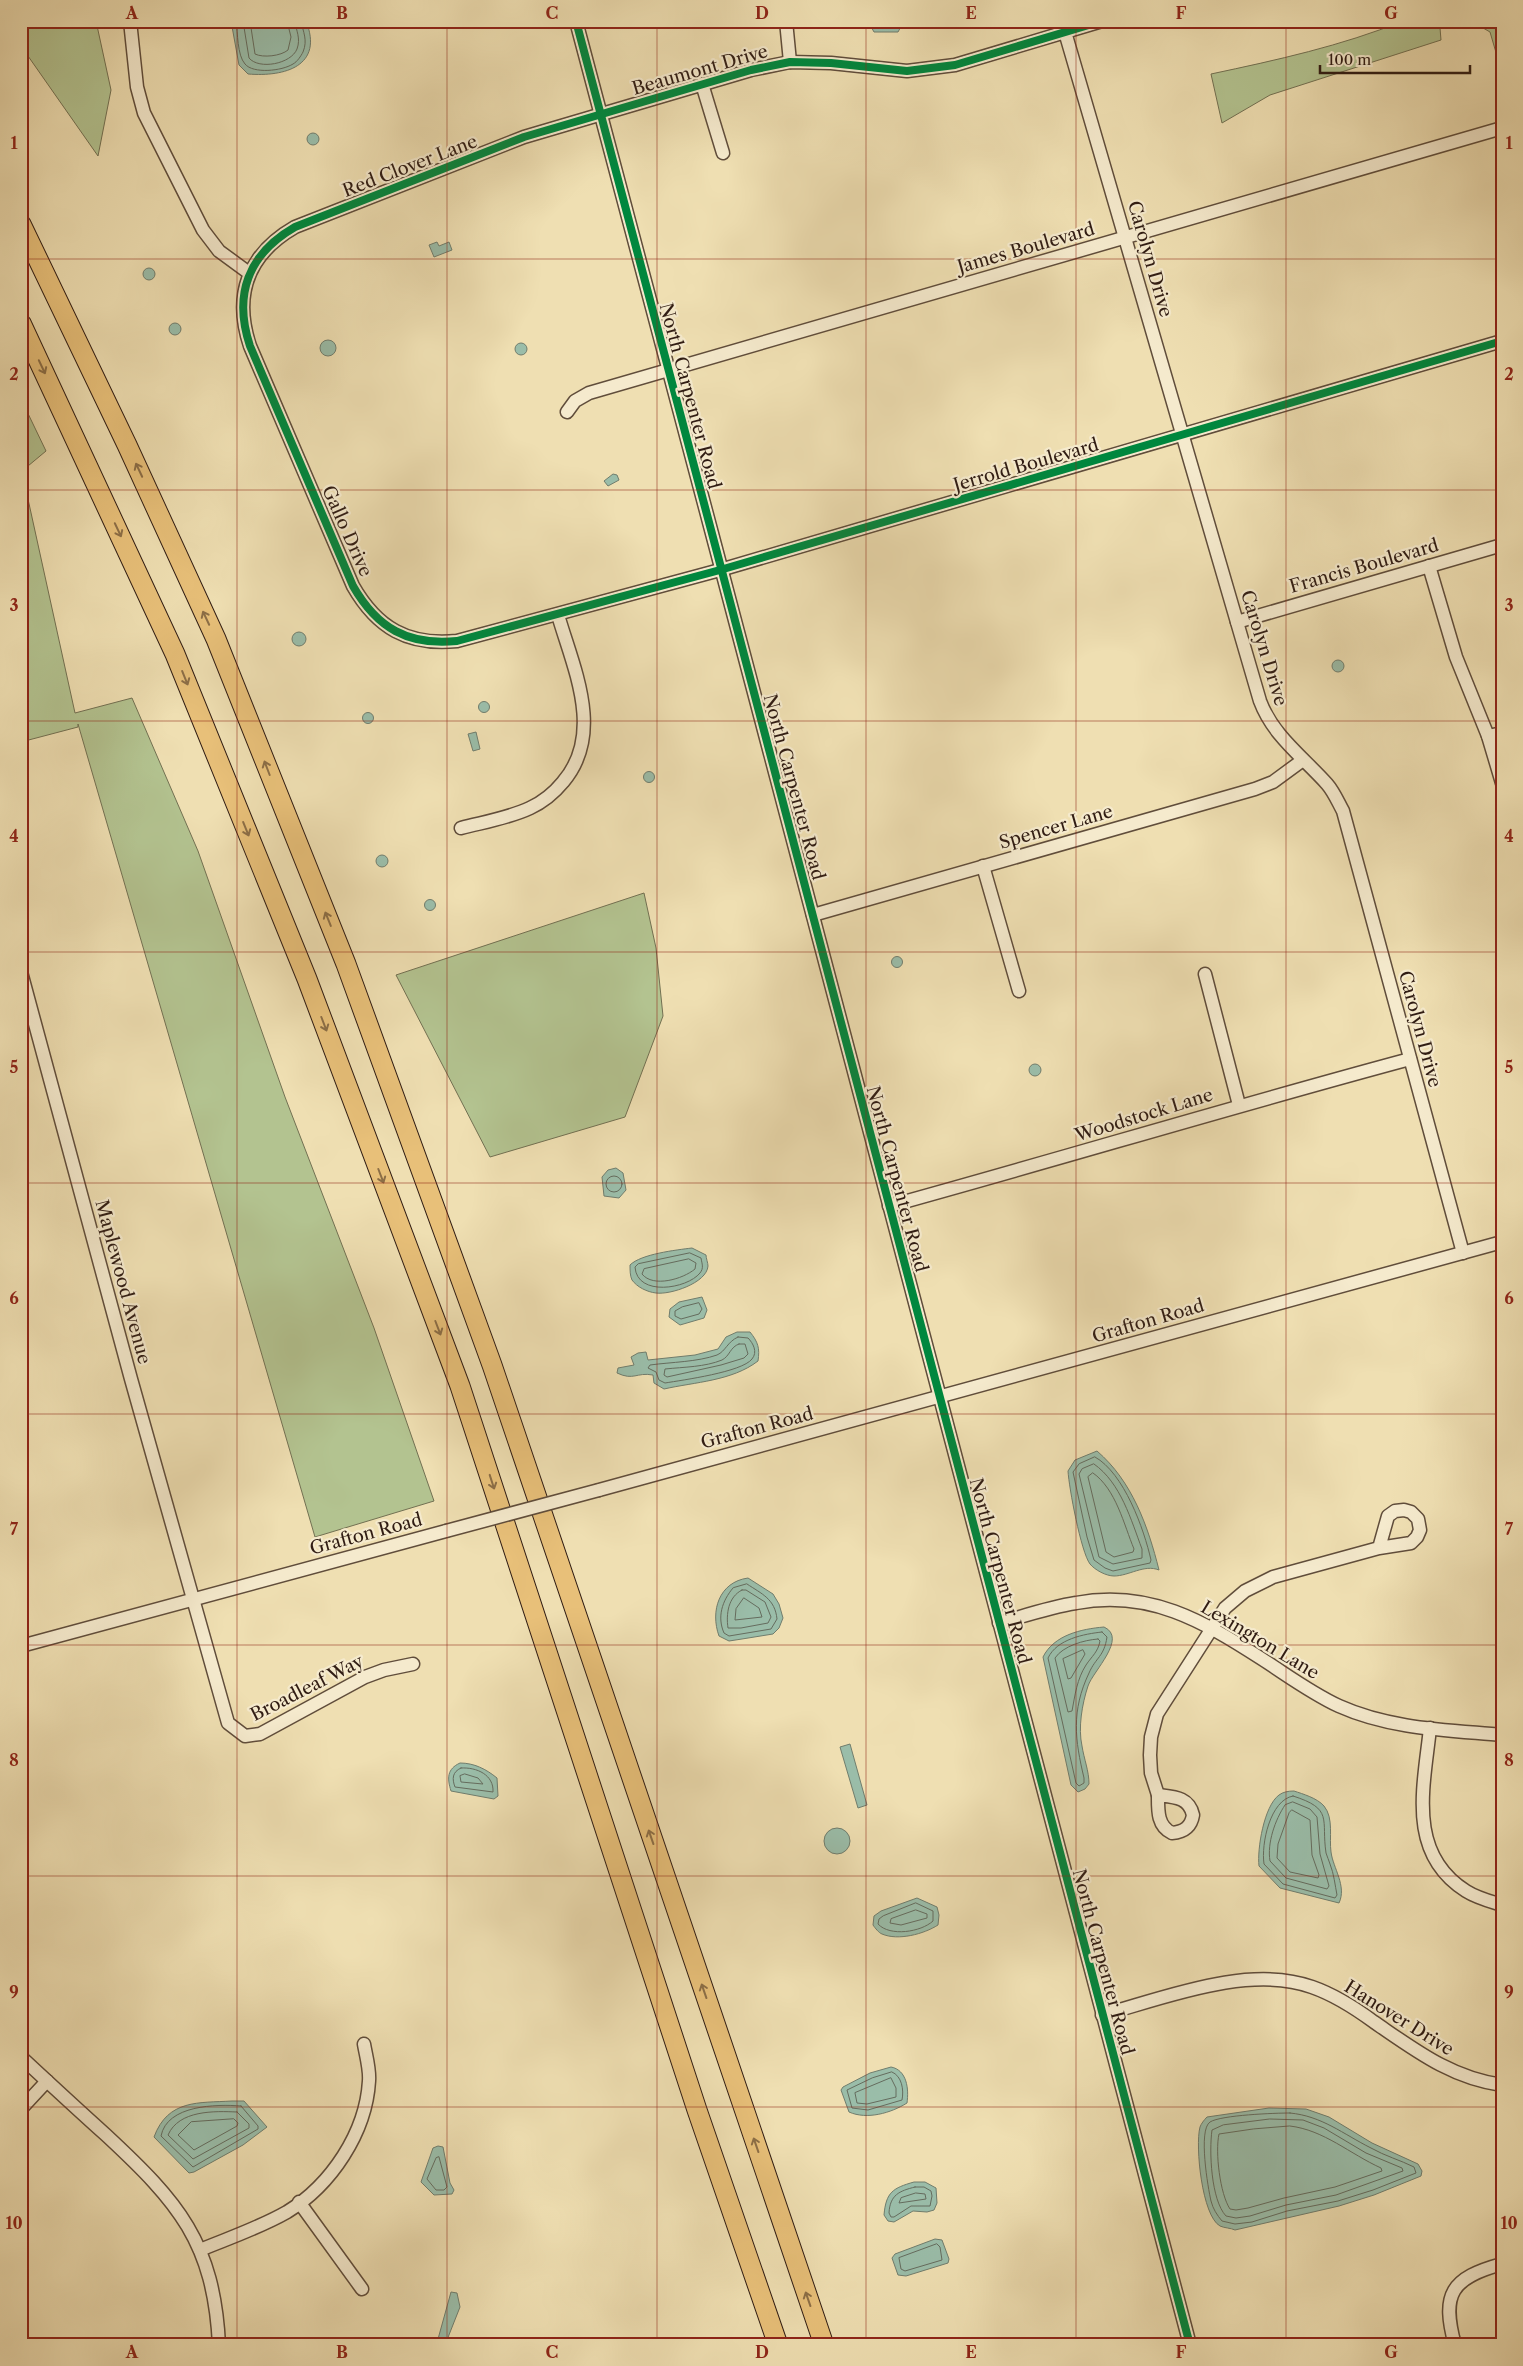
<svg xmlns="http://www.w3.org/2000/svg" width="1523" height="2366" font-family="'Libre Caslon Text',serif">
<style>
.green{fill:#b3c390;stroke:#727052}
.water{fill:#9abda9;stroke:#707d6d}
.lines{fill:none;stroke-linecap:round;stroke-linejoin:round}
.shore{stroke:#656c5e;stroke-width:1}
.minor-casing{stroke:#604d3b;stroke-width:15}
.highway-casing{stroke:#301c13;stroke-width:21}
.minor{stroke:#f5eacd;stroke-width:12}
.highway{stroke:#e8c079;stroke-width:19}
.minor-bridge-casing{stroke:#604d3b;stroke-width:15;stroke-linecap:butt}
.minor-bridge{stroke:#f5eacd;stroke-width:12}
.cycleway-casing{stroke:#f5eacd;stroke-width:11}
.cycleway{stroke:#00873e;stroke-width:8}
.oneway{stroke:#8c6e46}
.grid{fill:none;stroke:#8f2418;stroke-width:1;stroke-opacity:0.55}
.labels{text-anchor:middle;stroke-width:4.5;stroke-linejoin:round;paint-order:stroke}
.street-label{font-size:18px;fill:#301c13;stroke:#f5eacd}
.neatline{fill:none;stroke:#8f2418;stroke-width:2}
.grid-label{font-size:16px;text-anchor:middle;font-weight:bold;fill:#8f2418}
</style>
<rect width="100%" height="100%" fill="#efdfb2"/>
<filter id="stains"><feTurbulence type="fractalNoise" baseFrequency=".004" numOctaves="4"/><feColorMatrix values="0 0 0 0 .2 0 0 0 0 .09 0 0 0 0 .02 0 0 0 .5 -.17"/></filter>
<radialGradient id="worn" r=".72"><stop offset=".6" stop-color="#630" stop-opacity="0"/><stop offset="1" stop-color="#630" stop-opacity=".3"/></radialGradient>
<g class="green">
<path d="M 21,21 L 96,21 L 111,90 L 98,156 L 21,46 Z"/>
<path d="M 1403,21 L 1453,21 L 1440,28 L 1441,40 L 1270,95 L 1222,123 L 1211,74 C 1277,60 1341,46 1403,21 Z"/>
<path d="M 1471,21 L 1502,21 L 1502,73 L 1490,32 Z"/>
<path d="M 21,399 L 46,451 L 28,466 L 21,453 Z"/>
<path d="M 26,490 L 75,713 L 132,698 L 198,851 L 285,1097 L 374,1328 L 434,1501 L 315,1537 L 78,724 L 78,727 L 21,742 L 21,492 Z"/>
<path d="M 644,893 L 656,948 L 663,1016 L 625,1117 L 490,1157 L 396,975 Z"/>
</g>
<g class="water">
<path d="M 231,21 L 306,21 C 324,66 285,77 248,74 L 239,65 Z"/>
<path d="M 868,21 L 904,21 L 898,32 L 874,32 Z"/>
<circle cx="313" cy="139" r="6"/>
<path d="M 437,242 L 439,246 L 449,242 L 452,250 L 434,257 L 429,245 Z"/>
<circle cx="149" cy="274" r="6"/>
<circle cx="175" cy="329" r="6"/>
<circle cx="328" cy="348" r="8"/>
<circle cx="521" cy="349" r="6"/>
<path d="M 613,474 L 617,475 L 619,480 L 608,486 L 604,481 Z"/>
<circle cx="299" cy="639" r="7"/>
<circle cx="1338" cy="666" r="6"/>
<circle cx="484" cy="707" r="5.5"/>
<circle cx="368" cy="718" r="5.5"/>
<path d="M 476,732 L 480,749 L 473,751 L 468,734 Z"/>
<circle cx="649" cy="777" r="5.5"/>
<circle cx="382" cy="861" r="6"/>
<circle cx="430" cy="905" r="5.5"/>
<circle cx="897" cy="962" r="5.5"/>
<circle cx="1035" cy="1070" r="6"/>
<path d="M 616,1168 L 623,1173 L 626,1190 L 619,1198 L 604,1196 L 602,1177 L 608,1170 Z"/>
<path d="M 692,1248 L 706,1255 C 706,1258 708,1263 708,1266 C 707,1283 670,1295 656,1293 C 647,1292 637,1287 632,1280 C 630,1276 630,1270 630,1265 C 641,1254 676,1250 692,1248 Z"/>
<path d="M 702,1297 L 707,1310 L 704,1318 L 680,1325 L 669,1317 L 670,1309 L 679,1302 Z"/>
<path d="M 737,1332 L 750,1332 C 758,1342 760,1348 758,1361 C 732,1381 695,1382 664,1389 L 654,1383 L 653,1375 C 636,1372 634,1381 617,1373 L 618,1368 L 634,1365 L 631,1357 L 638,1353 L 646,1352 L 648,1360 L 695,1355 L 718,1349 L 726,1337 Z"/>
<path d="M 1097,1451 C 1132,1481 1148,1526 1159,1570 C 1144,1564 1129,1576 1114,1576 C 1106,1576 1095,1570 1090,1564 C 1081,1552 1069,1488 1068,1471 L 1075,1460 Z"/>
<path d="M 748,1578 L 773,1594 L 779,1604 L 783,1618 L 779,1628 L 773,1634 L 742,1639 L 729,1641 L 719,1636 C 710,1611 719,1582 748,1578 Z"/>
<path d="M 1104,1627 C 1128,1638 1093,1671 1088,1686 C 1082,1704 1078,1728 1082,1746 C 1084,1759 1089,1771 1089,1784 L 1085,1789 L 1078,1792 L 1071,1785 L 1043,1657 C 1054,1635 1081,1629 1104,1627 Z"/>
<path d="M 850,1744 L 867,1805 L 858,1808 L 840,1747 Z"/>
<path d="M 460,1763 C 474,1763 486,1769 497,1778 L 498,1796 L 494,1799 L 451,1791 C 447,1778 447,1769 460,1763 Z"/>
<path d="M 1294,1791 C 1303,1794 1317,1798 1324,1806 C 1334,1818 1329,1838 1331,1852 C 1333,1868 1347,1886 1339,1903 L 1280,1888 L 1259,1866 C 1257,1849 1264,1806 1279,1795 C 1283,1792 1288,1791 1294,1791 Z"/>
<circle cx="837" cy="1841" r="13"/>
<path d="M 917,1898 L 937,1907 L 939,1915 L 938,1925 C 924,1934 898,1941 882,1934 C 879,1933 875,1928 873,1925 L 874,1916 L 881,1911 Z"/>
<path d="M 891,2067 C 907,2070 909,2089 907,2103 C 891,2113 867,2120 849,2112 L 841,2090 L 843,2087 L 870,2073 Z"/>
<path d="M 232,2101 L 244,2101 L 267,2127 L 243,2145 L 194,2172 L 189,2173 L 154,2137 C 168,2099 199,2103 232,2101 Z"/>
<path d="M 1269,2108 L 1306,2109 L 1329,2117 L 1372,2143 L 1418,2164 L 1422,2171 L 1421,2176 L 1374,2195 L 1339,2206 L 1235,2230 C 1231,2228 1224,2228 1220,2226 C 1202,2216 1195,2146 1200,2127 C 1201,2124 1204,2120 1207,2117 Z"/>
<path d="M 438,2146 L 443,2147 L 450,2183 L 454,2190 L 452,2194 L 434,2195 L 421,2182 L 433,2148 Z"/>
<path d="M 914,2182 L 925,2182 L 936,2188 L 937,2203 L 934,2210 L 927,2212 L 913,2211 L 894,2222 L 888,2221 L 884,2215 C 886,2192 893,2188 914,2182 Z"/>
<path d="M 935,2239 L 942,2240 L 949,2259 L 948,2263 L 906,2276 L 898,2275 L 892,2258 L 895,2254 Z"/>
<path d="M 451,2292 L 457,2293 L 460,2307 L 445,2345 L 431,2345 L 438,2339 Z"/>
</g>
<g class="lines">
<g class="shore">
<path d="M 236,21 C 238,33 237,55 245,64 C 253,74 282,71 293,64 C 297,62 301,56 303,52 C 308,40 303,32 301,21"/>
<path d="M 243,21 L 249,58 C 259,70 291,64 297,49 C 301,38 296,31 295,21"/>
<path d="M 250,21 L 255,54 C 263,58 281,56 288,50 L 291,37 L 287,21"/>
<circle cx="614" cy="1184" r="8"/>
<path d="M 690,1253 L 701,1258 C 702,1264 704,1268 700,1273 C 687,1289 637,1297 635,1267 L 638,1264 Z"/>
<path d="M 689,1259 L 696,1263 L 695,1269 C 683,1279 653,1288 642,1274 L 644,1269 Z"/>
<path d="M 699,1303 L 702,1309 L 699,1314 L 681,1319 L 675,1316 L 675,1311 L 682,1307 Z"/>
<path d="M 738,1337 L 748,1338 C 753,1343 758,1352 752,1359 C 742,1372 683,1380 665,1383 L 659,1380 L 656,1372 L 648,1368 L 650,1365 C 672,1362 697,1362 717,1355 C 726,1351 727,1342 738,1337 Z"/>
<path d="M 739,1344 L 745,1344 L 748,1354 L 744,1358 L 721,1365 L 667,1377 L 664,1375 L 665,1369 C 684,1367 705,1367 722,1360 C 730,1356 730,1347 739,1344 Z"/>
<path d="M 1095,1457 C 1124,1473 1144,1529 1151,1560 L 1150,1563 L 1113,1571 L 1105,1568 L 1094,1560 L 1087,1537 L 1073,1472 L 1079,1464 Z"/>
<path d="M 1094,1464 C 1121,1483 1131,1520 1142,1549 L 1142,1558 L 1113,1564 L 1099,1557 L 1079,1474 L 1082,1469 Z"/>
<path d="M 1093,1473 C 1116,1489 1124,1525 1134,1549 L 1133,1552 L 1114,1557 L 1106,1552 L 1088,1477 Z"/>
<path d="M 747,1584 C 762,1594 775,1599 777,1619 L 771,1629 L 729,1636 L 724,1633 C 717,1617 722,1601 733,1588 Z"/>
<path d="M 742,1590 L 746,1590 L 765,1602 L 771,1617 L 768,1623 L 741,1628 L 728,1628 C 726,1614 728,1597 742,1590 Z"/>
<path d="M 744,1598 L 759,1608 L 762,1617 L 735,1620 L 736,1609 Z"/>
<path d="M 1102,1632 L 1107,1637 C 1104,1657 1096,1657 1089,1673 C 1071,1711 1075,1740 1084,1778 L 1084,1783 L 1079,1786 L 1076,1783 L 1048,1658 C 1057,1639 1084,1634 1102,1632 Z"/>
<path d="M 1098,1639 L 1100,1641 C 1098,1652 1092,1656 1086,1665 C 1077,1679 1075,1695 1072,1711 L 1068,1712 L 1055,1658 C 1063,1646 1084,1640 1098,1639 Z"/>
<path d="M 1083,1650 L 1085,1654 L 1071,1678 L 1068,1679 L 1063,1659 Z"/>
<path d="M 461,1768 C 477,1767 494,1775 493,1792 L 455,1787 C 452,1779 452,1772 461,1768 Z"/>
<path d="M 465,1774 L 478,1778 L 483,1784 L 461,1782 L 460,1776 Z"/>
<path d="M 1293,1796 C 1334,1809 1321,1819 1326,1853 C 1327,1857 1329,1860 1330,1864 C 1334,1874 1335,1885 1337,1895 L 1335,1898 L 1283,1884 L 1264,1864 C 1261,1844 1270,1800 1293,1796 Z"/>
<path d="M 1293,1802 L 1310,1809 L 1317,1817 L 1320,1854 L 1329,1886 L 1327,1889 L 1286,1878 L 1270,1861 C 1267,1843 1275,1820 1285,1805 Z"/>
<path d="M 1292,1810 L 1310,1820 L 1312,1855 L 1319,1875 L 1318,1878 L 1290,1872 L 1277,1858 L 1278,1844 L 1289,1813 Z"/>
<path d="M 916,1903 L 933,1911 L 933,1921 C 921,1932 890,1937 878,1924 L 879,1919 L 883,1916 Z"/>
<path d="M 916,1910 L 927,1914 L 927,1918 L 901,1925 L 890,1923 L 891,1919 Z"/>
<path d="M 892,2072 C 902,2076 904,2090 902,2100 L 868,2110 L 852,2108 L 847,2090 L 872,2078 Z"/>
<path d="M 891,2078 L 896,2088 L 896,2097 L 867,2104 L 857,2103 L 855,2093 Z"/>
<path d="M 241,2106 L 258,2126 L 258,2129 L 193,2167 L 161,2136 C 167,2105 216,2104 241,2106 Z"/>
<path d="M 237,2112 L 249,2124 L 249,2128 L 193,2159 L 168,2135 C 179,2110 214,2111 237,2112 Z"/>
<path d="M 1290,2113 C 1322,2116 1343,2134 1371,2148 C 1385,2156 1400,2160 1414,2167 L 1416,2173 L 1373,2190 L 1338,2201 L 1287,2211 L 1252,2222 L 1235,2224 L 1222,2221 C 1217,2215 1213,2209 1211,2201 C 1208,2188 1198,2130 1210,2122 C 1221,2115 1275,2113 1290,2113 Z"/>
<path d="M 234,2119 L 238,2123 L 237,2126 L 194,2150 L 178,2135 L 191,2122 Z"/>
<path d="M 1270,2119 L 1303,2120 L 1324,2128 L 1366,2153 L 1402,2168 L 1403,2171 L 1336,2195 L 1286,2205 L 1250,2216 L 1236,2218 L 1226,2216 C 1211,2200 1209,2151 1212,2130 L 1223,2125 Z"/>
<path d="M 1290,2126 C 1324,2130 1350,2154 1381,2168 L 1382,2171 L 1335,2187 L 1284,2198 L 1248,2208 L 1236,2210 L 1230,2209 C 1220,2194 1215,2152 1219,2134 L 1253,2129 Z"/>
<path d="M 439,2157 L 447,2187 L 444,2190 L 436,2190 L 427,2179 L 436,2158 Z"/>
<path d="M 915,2187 L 924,2187 L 931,2191 L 932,2196 L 930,2206 L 911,2206 L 894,2217 L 891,2217 L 889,2213 C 890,2195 899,2191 915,2187 Z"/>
<path d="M 916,2193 L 925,2194 L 926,2199 L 899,2203 L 901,2198 Z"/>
<path d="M 937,2244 L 940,2247 L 942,2260 L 905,2271 L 901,2269 L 899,2258 Z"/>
</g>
<g class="minor-casing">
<g id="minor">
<path d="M 130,21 L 137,87 L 144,113 L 203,230 L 219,251 L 249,273"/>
<path d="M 576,21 C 783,795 982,1571 1190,2345"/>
<path d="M 786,21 L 790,62"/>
<path d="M 1102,21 L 955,65 L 907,71 L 831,63 L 790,62 L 751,70 L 524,137 L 295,227 C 248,254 233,295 250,346 L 353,586 C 377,628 408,646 457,641 L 720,570 L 1502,341"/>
<path d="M 1065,32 L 1260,701 C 1273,736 1303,757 1327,784 C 1334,792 1338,802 1343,811 L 1463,1253"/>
<path d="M 702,84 L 723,153"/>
<path d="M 567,412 L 575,401 L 589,393 L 1502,128"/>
<path d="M 1429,566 L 1456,657 L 1488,736 L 1502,783"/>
<path d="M 1237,622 L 1502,545"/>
<path d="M 1488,736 L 1502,733"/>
<path d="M 461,828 C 484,822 509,818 530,808 C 543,802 554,793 563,782 C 605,733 573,667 558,615"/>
<path d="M 983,866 L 1019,991"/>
<path d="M 813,915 L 1255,789 L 1273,782 L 1303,760"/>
<path d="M 21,972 L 131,1379 L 228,1723 L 245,1736 L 260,1734 L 365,1677 L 384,1670 L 413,1664"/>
<path d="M 1205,974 L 1239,1105"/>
<path d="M 889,1206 C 1063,1158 1235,1106 1410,1059"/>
<path d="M 599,1490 L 1502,1242"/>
<path d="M 999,1623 C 1024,1616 1050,1607 1076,1603 C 1149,1589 1203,1621 1262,1659 C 1287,1675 1311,1693 1339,1706 C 1390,1729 1447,1730 1502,1735"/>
<path d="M 21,1646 L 446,1531"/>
<path d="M 1430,1728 C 1424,1786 1406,1853 1466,1891 C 1477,1898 1489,1901 1502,1905"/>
<path d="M 1158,1795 L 1151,1773 L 1150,1755 L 1151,1737 L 1157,1714 L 1225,1608 L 1245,1591 L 1273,1577 L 1379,1548 L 1411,1543 L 1417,1537 L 1420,1530 L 1418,1519 L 1411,1512 L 1404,1510 L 1395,1511 L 1388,1516 L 1379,1548"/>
<path d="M 1158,1795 C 1174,1797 1189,1797 1193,1815 C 1191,1827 1184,1832 1172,1833 C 1157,1826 1158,1810 1158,1795 Z"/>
<path d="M 1102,2015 C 1164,1998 1249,1964 1312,1987 C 1335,1995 1355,2008 1374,2022 C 1415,2050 1451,2078 1502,2085"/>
<path d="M 21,2057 C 49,2083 77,2109 106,2135 C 178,2202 214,2242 219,2345"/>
<path d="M 21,2109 L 47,2081"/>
<path d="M 299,2202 L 362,2289"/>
<path d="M 200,2250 C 229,2238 259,2228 287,2212 C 331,2185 366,2133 369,2081 C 370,2069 366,2056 364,2044"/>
<path d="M 1455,2345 C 1441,2294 1451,2278 1502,2264"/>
</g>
</g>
<g class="highway-casing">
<g id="highway">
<path d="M 21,224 L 127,445 L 216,639 L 346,964 L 492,1365 L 824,2345"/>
<path d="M 21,323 L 175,654 L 307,979 L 460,1386 L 697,2110 L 778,2345"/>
</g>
</g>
<use href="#minor" class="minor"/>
<use href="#highway" class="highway"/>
<g class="minor-bridge-casing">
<path id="minor-bridge" d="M 446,1531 L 599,1490"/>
</g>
<use href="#minor-bridge" class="minor-bridge"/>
<g class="cycleway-casing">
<g id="cycleway">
<path d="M 576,21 C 783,795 982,1571 1190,2345"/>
<path d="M 1102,21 L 955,65 L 907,71 L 831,63 L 790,62 L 751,70 L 524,137 L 295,227 C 248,254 233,295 250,346 L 353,586 C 377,628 408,646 457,641 L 720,570 L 1502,341"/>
</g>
</g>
<use href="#cycleway" class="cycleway"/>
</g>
<defs><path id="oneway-shaft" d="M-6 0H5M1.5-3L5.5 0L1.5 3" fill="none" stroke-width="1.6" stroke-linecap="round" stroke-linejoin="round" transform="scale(1.25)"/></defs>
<g class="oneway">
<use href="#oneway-shaft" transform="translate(42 367) rotate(65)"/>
<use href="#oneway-shaft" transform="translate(139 470) rotate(-115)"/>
<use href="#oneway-shaft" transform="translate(118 530) rotate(65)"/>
<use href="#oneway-shaft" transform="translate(206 618) rotate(-115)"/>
<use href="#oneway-shaft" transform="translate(185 678) rotate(68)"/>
<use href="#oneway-shaft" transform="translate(267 768) rotate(-111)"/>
<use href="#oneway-shaft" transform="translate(246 829) rotate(68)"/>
<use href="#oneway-shaft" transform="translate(328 919) rotate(-112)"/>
<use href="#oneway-shaft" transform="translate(324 1024) rotate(69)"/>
<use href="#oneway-shaft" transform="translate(381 1176) rotate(69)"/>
<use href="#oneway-shaft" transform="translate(438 1328) rotate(69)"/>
<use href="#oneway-shaft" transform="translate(492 1482) rotate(72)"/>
<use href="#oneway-shaft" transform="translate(651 1837) rotate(-109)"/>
<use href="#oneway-shaft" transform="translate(704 1991) rotate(-109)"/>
<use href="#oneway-shaft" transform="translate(756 2145) rotate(-109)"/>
<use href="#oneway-shaft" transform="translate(808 2299) rotate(-109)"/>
</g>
<path class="grid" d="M 237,21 L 237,2345M 447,21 L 447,2345M 657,21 L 657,2345M 866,21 L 866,2345M 1076,21 L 1076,2345M 1286,21 L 1286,2345M 21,259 L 1502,259M 21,490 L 1502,490M 21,721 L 1502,721M 21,952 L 1502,952M 21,1183 L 1502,1183M 21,1414 L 1502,1414M 21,1645 L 1502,1645M 21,1876 L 1502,1876M 21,2107 L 1502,2107"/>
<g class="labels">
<g class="street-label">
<text transform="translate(700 70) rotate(-16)" y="6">Beaumont Drive</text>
<text transform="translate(410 166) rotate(-21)" y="6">Red Clover Lane</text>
<text transform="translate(1026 248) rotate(-16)" y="6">James Boulevard</text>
<text transform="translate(1150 259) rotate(74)" y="6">Carolyn Drive</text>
<text transform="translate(690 396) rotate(75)" y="6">North Carpenter Road</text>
<text transform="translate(1026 465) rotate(-16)" y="6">Jerrold Boulevard</text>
<text transform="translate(347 531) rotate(66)" y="6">Gallo Drive</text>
<text transform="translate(1364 566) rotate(-16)" y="6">Francis Boulevard</text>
<text transform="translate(1264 648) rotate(73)" y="6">Carolyn Drive</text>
<text transform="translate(794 787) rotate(75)" y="6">North Carpenter Road</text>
<text transform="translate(1056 827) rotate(-16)" y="6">Spencer Lane</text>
<text transform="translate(1420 1029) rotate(75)" y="6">Carolyn Drive</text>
<text transform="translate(1144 1115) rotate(-17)" y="6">Woodstock Lane</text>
<text transform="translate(897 1179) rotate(75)" y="6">North Carpenter Road</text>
<text transform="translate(123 1282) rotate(75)" y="6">Maplewood Avenue</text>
<text transform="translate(1148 1321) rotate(-16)" y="6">Grafton Road</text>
<text transform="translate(757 1428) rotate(-15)" y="6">Grafton Road</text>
<text transform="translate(366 1534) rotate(-15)" y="6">Grafton Road</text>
<text transform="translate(1000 1571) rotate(75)" y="6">North Carpenter Road</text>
<text transform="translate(1260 1640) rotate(31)" y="6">Lexington Lane</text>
<text transform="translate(307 1688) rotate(-27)" y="6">Broadleaf Way</text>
<text transform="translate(1103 1962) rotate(75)" y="6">North Carpenter Road</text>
<text transform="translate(1399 2018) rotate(32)" y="6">Hanover Drive</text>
</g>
</g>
<rect width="1523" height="2366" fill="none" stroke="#efdfb2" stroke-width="55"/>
<path d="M1320 65v8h150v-8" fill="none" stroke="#301c13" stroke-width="2.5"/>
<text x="1328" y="65" font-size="15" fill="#301c13" stroke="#f5eacd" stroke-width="4" paint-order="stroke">100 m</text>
<rect x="28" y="28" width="1468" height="2310" class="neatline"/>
<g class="grid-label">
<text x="132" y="19">A</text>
<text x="342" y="19">B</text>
<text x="552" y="19">C</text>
<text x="762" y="19">D</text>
<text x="971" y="19">E</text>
<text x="1181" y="19">F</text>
<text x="1391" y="19">G</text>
<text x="14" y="149">1</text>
<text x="1509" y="149">1</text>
<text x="14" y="380">2</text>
<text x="1509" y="380">2</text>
<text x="14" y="611">3</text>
<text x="1509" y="611">3</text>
<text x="14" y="842">4</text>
<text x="1509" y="842">4</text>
<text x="14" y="1073">5</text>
<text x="1509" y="1073">5</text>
<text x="14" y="1304">6</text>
<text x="1509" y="1304">6</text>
<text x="14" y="1535">7</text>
<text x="1509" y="1535">7</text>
<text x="14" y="1766">8</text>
<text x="1509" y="1766">8</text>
<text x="14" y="1998">9</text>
<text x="1509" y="1998">9</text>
<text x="14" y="2229">10</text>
<text x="1509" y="2229">10</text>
<text x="132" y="2358">A</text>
<text x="342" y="2358">B</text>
<text x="552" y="2358">C</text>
<text x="762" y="2358">D</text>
<text x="971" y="2358">E</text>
<text x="1181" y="2358">F</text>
<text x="1391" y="2358">G</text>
</g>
<rect width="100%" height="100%" filter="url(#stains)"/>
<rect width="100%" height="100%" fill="url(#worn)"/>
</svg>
